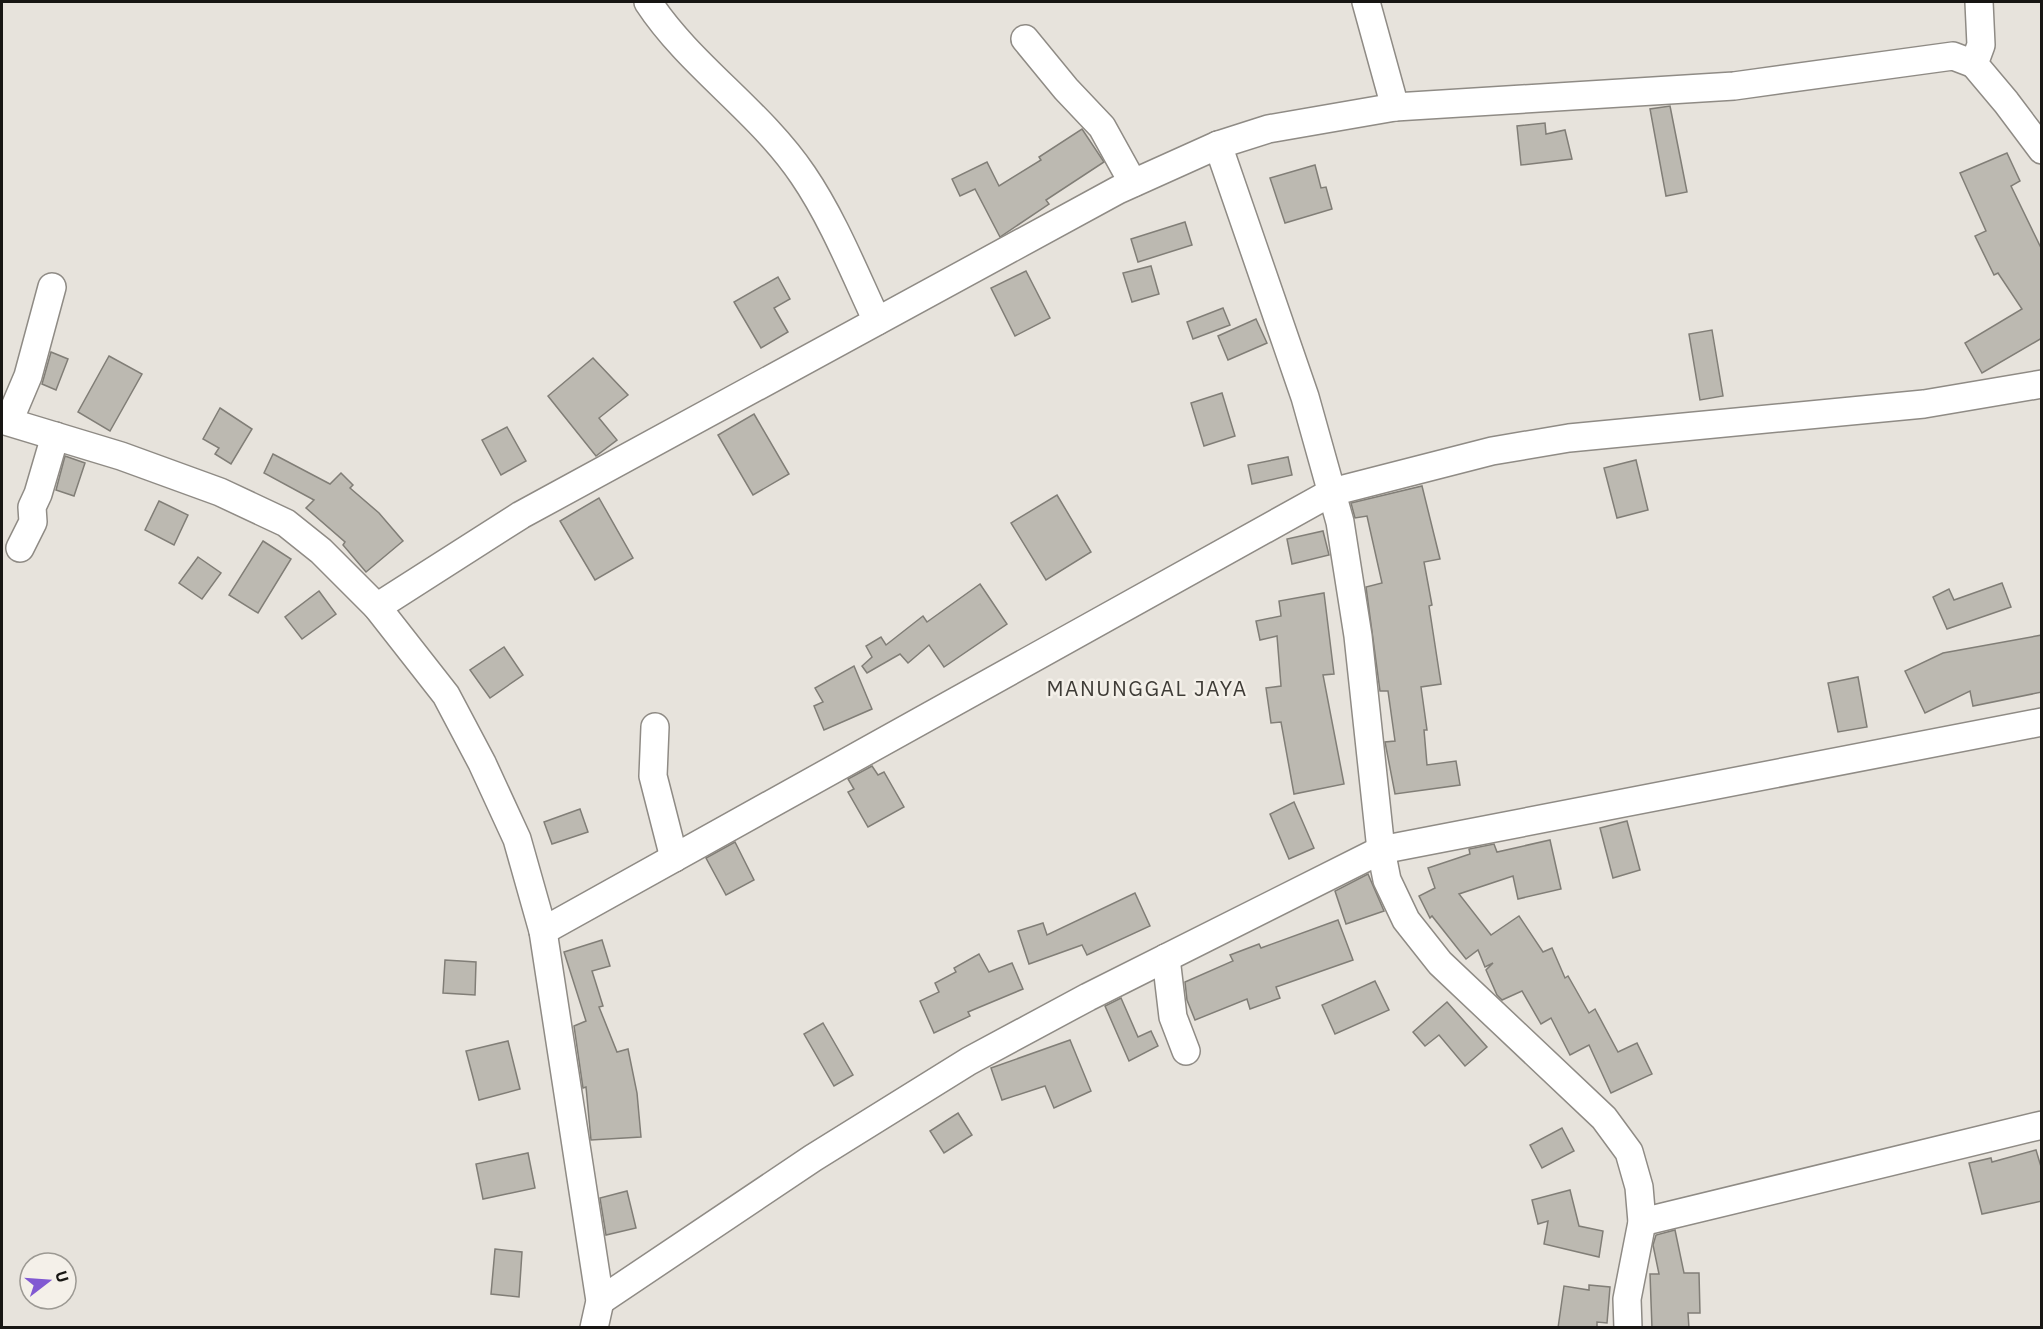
<svg xmlns="http://www.w3.org/2000/svg" width="2043" height="1329" font-family="'IBM Plex Sans',sans-serif">
<style>
.building{fill:#bcb9b1;stroke:#817e77;stroke-width:1.5}
.lines{fill:none;stroke-linecap:round;stroke-linejoin:round}
.minor-casing{stroke:#8f8b85;stroke-width:30}
.minor{stroke:#fff;stroke-width:27}
.labels{text-anchor:middle;stroke-width:5;stroke-linejoin:round;paint-order:stroke}
.quarter-label{font-size:21px;letter-spacing:1.5px;fill:#3f3c37;stroke:#f4f0e9}
</style>
<rect width="100%" height="100%" fill="#e7e3dc"/>
<g class="building">
<path d="M 1670,106 L 1687,192 L 1666,196 L 1650,109 Z"/>
<path d="M 1545,123 L 1546,134 L 1565,130 L 1572,159 L 1521,165 L 1517,126 Z"/>
<path d="M 1082,129 L 1104,162 L 1046,200 L 1049,204 L 1000,237 L 975,189 L 960,196 L 952,179 L 987,162 L 999,186 L 1041,160 L 1039,157 Z"/>
<path d="M 2007,153 L 2020,181 L 2011,186 L 2042,250 L 2042,338 L 1982,373 L 1965,343 L 2022,309 L 1998,273 L 1994,275 L 1975,236 L 1986,231 L 1960,173 Z"/>
<path d="M 1315,165 L 1321,188 L 1326,187 L 1332,209 L 1285,223 L 1270,178 Z"/>
<path d="M 1185,222 L 1192,245 L 1138,262 L 1131,239 Z"/>
<path d="M 1151,266 L 1159,294 L 1132,302 L 1123,273 Z"/>
<path d="M 1026,271 L 1050,318 L 1015,336 L 991,288 Z"/>
<path d="M 778,277 L 790,299 L 774,308 L 788,332 L 761,348 L 734,302 Z"/>
<path d="M 1223,308 L 1230,325 L 1193,339 L 1187,322 Z"/>
<path d="M 1256,319 L 1267,343 L 1228,360 L 1218,336 Z"/>
<path d="M 1712,330 L 1723,396 L 1700,400 L 1689,334 Z"/>
<path d="M 51,352 L 68,359 L 56,390 L 42,384 Z"/>
<path d="M 109,356 L 142,374 L 110,431 L 78,412 Z"/>
<path d="M 593,358 L 628,395 L 599,418 L 617,440 L 596,456 L 548,396 Z"/>
<path d="M 1222,393 L 1235,436 L 1204,446 L 1191,403 Z"/>
<path d="M 220,408 L 252,429 L 231,464 L 215,454 L 219,448 L 203,439 Z"/>
<path d="M 754,414 L 789,474 L 753,495 L 718,435 Z"/>
<path d="M 507,427 L 526,461 L 501,475 L 482,440 Z"/>
<path d="M 273,454 L 330,484 L 341,473 L 353,485 L 350,488 L 379,513 L 403,541 L 366,572 L 343,545 L 345,542 L 306,508 L 314,500 L 264,473 Z"/>
<path d="M 65,456 L 85,463 L 74,496 L 56,490 Z"/>
<path d="M 1288,457 L 1292,475 L 1252,484 L 1248,465 Z"/>
<path d="M 1636,460 L 1648,510 L 1617,518 L 1604,468 Z"/>
<path d="M 1422,486 L 1440,559 L 1424,562 L 1432,605 L 1429,606 L 1441,684 L 1421,687 L 1427,730 L 1424,730 L 1427,765 L 1456,761 L 1460,785 L 1395,794 L 1385,742 L 1395,741 L 1388,691 L 1380,691 L 1366,587 L 1382,583 L 1367,516 L 1355,518 L 1351,503 Z"/>
<path d="M 1057,495 L 1091,552 L 1046,580 L 1011,523 Z"/>
<path d="M 599,498 L 633,558 L 595,580 L 560,521 Z"/>
<path d="M 159,501 L 188,515 L 174,545 L 145,530 Z"/>
<path d="M 1323,531 L 1329,555 L 1292,564 L 1287,539 Z"/>
<path d="M 263,541 L 291,559 L 258,613 L 229,595 Z"/>
<path d="M 198,557 L 221,573 L 202,599 L 179,583 Z"/>
<path d="M 2002,583 L 2011,607 L 1947,629 L 1933,597 L 1949,589 L 1954,600 Z"/>
<path d="M 980,584 L 1007,624 L 944,667 L 929,645 L 908,663 L 900,654 L 867,673 L 862,666 L 872,657 L 866,646 L 881,637 L 886,645 L 923,616 L 927,622 Z"/>
<path d="M 319,591 L 336,614 L 302,639 L 285,617 Z"/>
<path d="M 1324,593 L 1334,674 L 1323,675 L 1344,784 L 1294,794 L 1281,722 L 1271,723 L 1266,688 L 1281,686 L 1277,636 L 1260,640 L 1256,621 L 1281,616 L 1279,601 Z"/>
<path d="M 2042,635 L 2042,692 L 1973,706 L 1970,691 L 1925,713 L 1905,671 L 1943,653 Z"/>
<path d="M 504,647 L 523,675 L 490,698 L 470,670 Z"/>
<path d="M 854,666 L 872,709 L 824,730 L 814,706 L 823,702 L 815,688 Z"/>
<path d="M 1858,677 L 1867,727 L 1838,732 L 1828,683 Z"/>
<path d="M 872,766 L 878,775 L 884,772 L 904,807 L 868,827 L 848,792 L 854,789 L 848,779 Z"/>
<path d="M 1294,802 L 1314,848 L 1289,859 L 1270,814 Z"/>
<path d="M 580,809 L 588,832 L 552,844 L 544,822 Z"/>
<path d="M 1627,821 L 1640,870 L 1613,878 L 1600,828 Z"/>
<path d="M 1550,840 L 1561,889 L 1518,899 L 1513,876 L 1459,894 L 1491,935 L 1519,916 L 1543,952 L 1552,948 L 1565,978 L 1568,976 L 1589,1013 L 1595,1009 L 1618,1052 L 1637,1043 L 1652,1074 L 1611,1093 L 1589,1045 L 1570,1055 L 1551,1018 L 1541,1024 L 1522,991 L 1502,1000 L 1497,995 L 1486,970 L 1493,963 L 1485,967 L 1478,950 L 1466,959 L 1432,916 L 1430,918 L 1419,896 L 1435,888 L 1428,868 L 1470,854 L 1469,849 L 1494,844 L 1497,852 Z"/>
<path d="M 735,842 L 754,880 L 726,895 L 706,858 Z"/>
<path d="M 1368,874 L 1384,911 L 1346,924 L 1335,891 Z"/>
<path d="M 1135,893 L 1150,926 L 1087,955 L 1082,945 L 1029,964 L 1018,931 L 1043,923 L 1047,935 Z"/>
<path d="M 1338,920 L 1353,960 L 1276,987 L 1280,998 L 1250,1009 L 1247,999 L 1195,1020 L 1187,1000 L 1185,982 L 1233,961 L 1230,955 L 1259,944 L 1261,948 Z"/>
<path d="M 602,940 L 610,966 L 592,971 L 603,1006 L 599,1007 L 617,1052 L 628,1049 L 637,1093 L 641,1137 L 591,1140 L 586,1087 L 583,1088 L 574,1026 L 586,1021 L 564,952 Z"/>
<path d="M 979,954 L 989,972 L 1012,963 L 1023,989 L 968,1012 L 970,1016 L 934,1033 L 920,1001 L 939,992 L 935,983 L 956,972 L 954,968 Z"/>
<path d="M 445,960 L 476,962 L 475,995 L 443,993 Z"/>
<path d="M 1375,981 L 1389,1010 L 1335,1034 L 1322,1005 Z"/>
<path d="M 1121,998 L 1138,1037 L 1151,1031 L 1158,1046 L 1129,1061 L 1105,1006 Z"/>
<path d="M 1447,1002 L 1487,1047 L 1465,1066 L 1439,1035 L 1425,1046 L 1413,1032 Z"/>
<path d="M 823,1023 L 853,1075 L 834,1086 L 804,1034 Z"/>
<path d="M 1070,1040 L 1091,1091 L 1054,1108 L 1045,1086 L 1002,1100 L 991,1068 Z"/>
<path d="M 508,1041 L 520,1089 L 479,1100 L 466,1051 Z"/>
<path d="M 958,1113 L 972,1135 L 944,1153 L 930,1131 Z"/>
<path d="M 1562,1128 L 1574,1151 L 1542,1168 L 1530,1145 Z"/>
<path d="M 2036,1150 L 2042,1170 L 2042,1201 L 1982,1214 L 1969,1163 L 1991,1158 L 1992,1162 Z"/>
<path d="M 528,1153 L 535,1188 L 483,1199 L 476,1164 Z"/>
<path d="M 1570,1190 L 1579,1226 L 1603,1231 L 1599,1257 L 1544,1244 L 1548,1221 L 1538,1224 L 1532,1200 Z"/>
<path d="M 627,1191 L 636,1228 L 606,1235 L 600,1198 Z"/>
<path d="M 1675,1230 L 1684,1273 L 1699,1273 L 1700,1313 L 1688,1313 L 1689,1328 L 1652,1328 L 1650,1274 L 1659,1274 L 1653,1245 L 1656,1235 Z"/>
<path d="M 495,1249 L 522,1252 L 519,1297 L 491,1294 Z"/>
<path d="M 1589,1285 L 1610,1287 L 1607,1323 L 1597,1322 L 1597,1328 L 1558,1328 L 1564,1286 L 1589,1290 Z"/>
</g>
<g class="lines">
<g class="minor-casing">
<g id="minor">
<path d="M 648,2 C 690,66 759,110 803,175 C 833,219 854,272 877,321"/>
<path d="M 1366,2 L 1395,107"/>
<path d="M 1979,2 L 1981,45 L 1974,64 L 2006,102 L 2042,150"/>
<path d="M 1025,39 L 1066,89 L 1102,127 L 1133,183"/>
<path d="M 1218,145 L 1305,397 L 1340,522 L 1358,636 L 1381,850 L 1387,880 L 1406,920 L 1440,963 L 1604,1118 L 1629,1152 L 1639,1187 L 1642,1222 L 1627,1299 L 1628,1328"/>
<path d="M 2,420 L 121,456 L 220,492 L 286,523 L 321,551 L 377,607 L 446,695 L 482,763 L 517,839 L 543,931 L 600,1301 L 594,1328"/>
<path d="M 9,421 L 28,376 L 52,287"/>
<path d="M 20,548 L 33,522 L 32,507 L 38,494 L 55,436"/>
<path d="M 377,607 L 521,515 L 1118,190 L 1218,145 L 1268,129 L 1395,107 L 1734,86 L 1953,56 L 1974,64"/>
<path d="M 655,727 L 653,776 L 674,858"/>
<path d="M 543,931 L 1332,492 L 1492,451 L 1569,438 L 1924,404 L 2042,384"/>
<path d="M 1166,958 L 1173,1017 L 1186,1051"/>
<path d="M 1642,1222 L 2042,1125"/>
<path d="M 600,1301 L 813,1158 L 969,1061 L 1088,997 L 1381,850 L 2042,722"/>
</g>
</g>
<use href="#minor" class="minor"/>
</g>
<g class="labels">
<g class="quarter-label">
<text x="1147" y="696">MANUNGGAL JAYA</text>
</g>
</g>
<rect width="2043" height="1329" fill="none" stroke="#171613" stroke-width="6"/>
<g transform="translate(48 1281) rotate(73)"><circle r="28" fill="#f4f0e9" stroke="#9c9993" stroke-width="1.5"/>
<path d="M0-4.5L10 22L0 15L-10 22Z" fill="#8159d2"/>
<text y="-9" font-size="16" font-weight="bold" text-anchor="middle" fill="#171613">U</text>
</g>
</svg>
